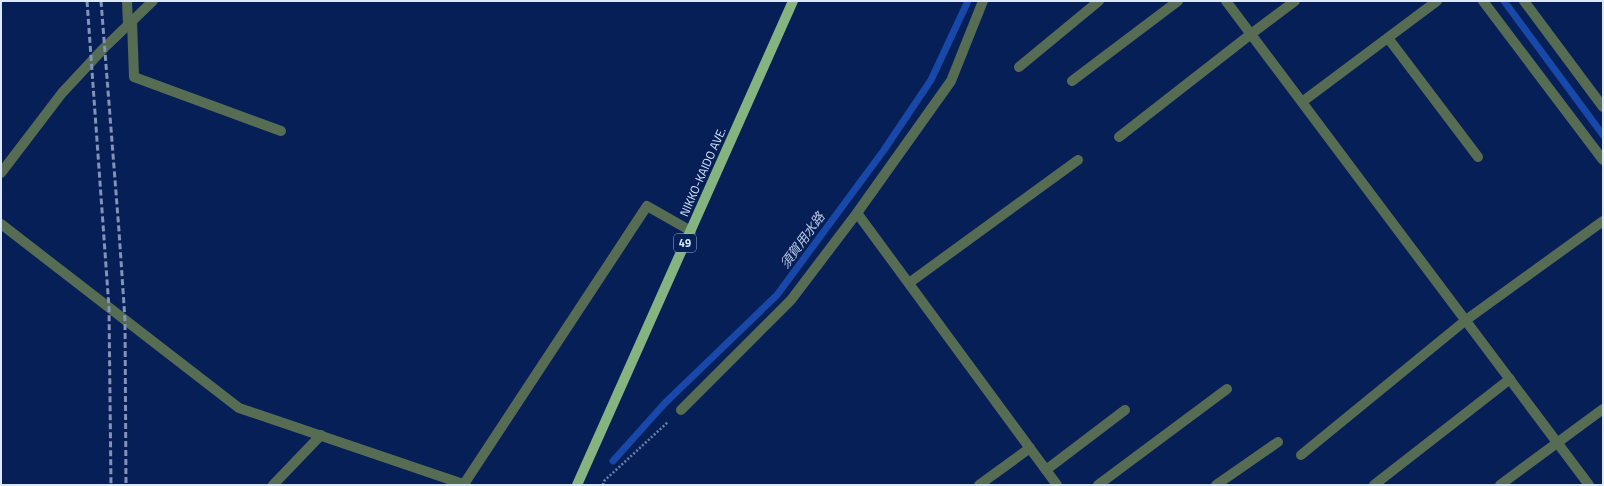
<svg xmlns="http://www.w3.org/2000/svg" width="1604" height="486" font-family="'Titillium Web','Noto Sans JP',sans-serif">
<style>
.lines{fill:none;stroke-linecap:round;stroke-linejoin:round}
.stream{stroke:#1748aa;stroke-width:7}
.path{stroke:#6c80a6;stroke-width:2.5;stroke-dasharray:2 2;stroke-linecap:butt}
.minor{stroke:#566c53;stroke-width:10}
.major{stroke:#85b480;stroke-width:10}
.rail{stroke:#8193b6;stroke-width:3;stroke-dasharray:6 3;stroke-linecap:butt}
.labels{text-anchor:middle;stroke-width:4;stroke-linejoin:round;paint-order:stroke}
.shield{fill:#062057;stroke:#9caccb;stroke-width:1}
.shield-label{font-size:11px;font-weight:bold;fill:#dce8fd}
.street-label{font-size:12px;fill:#dce8fd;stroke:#062057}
.water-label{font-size:13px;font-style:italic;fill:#becce6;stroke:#062057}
</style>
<rect width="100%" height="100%" fill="#062057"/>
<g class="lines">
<g class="stream">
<path d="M 1504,1 L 1603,135"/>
<path d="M 613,461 L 665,403 L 777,295 L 884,150 L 931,80 L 968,1"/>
</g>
<path class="path" d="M 603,485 L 604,481 L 668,422"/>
<g class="minor">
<path d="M 127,1 L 128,25"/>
<path d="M 1226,1 L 1589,485"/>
<path d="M 1483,1 L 1603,160"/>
<path d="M 1524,1 L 1603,107"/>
<path d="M 132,21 L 134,77 L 281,131"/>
<path d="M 1388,38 L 1478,157"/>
<path d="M 1019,67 L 1099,1"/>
<path d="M 1072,81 L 1178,1"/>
<path d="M 1302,102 L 1437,1"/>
<path d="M 1119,137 L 1251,34 L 1295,1"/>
<path d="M 1,173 L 62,93 L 104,48 L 153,1"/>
<path d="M 857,213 L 1057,485"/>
<path d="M 1,224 L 239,408 L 466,485"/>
<path d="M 909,283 L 1078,160"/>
<path d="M 681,410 L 791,300 L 857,213 L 951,81 L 983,1"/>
<path d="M 1301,455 L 1466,320 L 1603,221"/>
<path d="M 1046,470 L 1125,410"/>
<path d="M 464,484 L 647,206 L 691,231"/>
<path d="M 273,485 L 321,435"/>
<path d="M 979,485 L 1030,448"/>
<path d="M 1098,485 L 1227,389"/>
<path d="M 1216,485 L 1278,442"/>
<path d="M 1374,485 L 1510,379"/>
<path d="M 1500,485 L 1603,409"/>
</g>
<path class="major" d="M 577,485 L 793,1"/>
<g class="rail">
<path d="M 87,1 L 109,308 L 111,485"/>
<path d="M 101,1 L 119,231 L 125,320 L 126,485"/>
</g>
</g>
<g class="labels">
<rect class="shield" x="674" y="234" width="22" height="18" rx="3"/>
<g class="shield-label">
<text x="685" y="247">49</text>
</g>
<g class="street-label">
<text transform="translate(703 172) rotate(-66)" y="4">NIKKO-KAIDO AVE.</text>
</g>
<g class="water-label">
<text transform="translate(802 240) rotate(-54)" y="5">須賀用水路</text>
</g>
</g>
<rect width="1604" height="486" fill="none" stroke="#dce8fd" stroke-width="4"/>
</svg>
